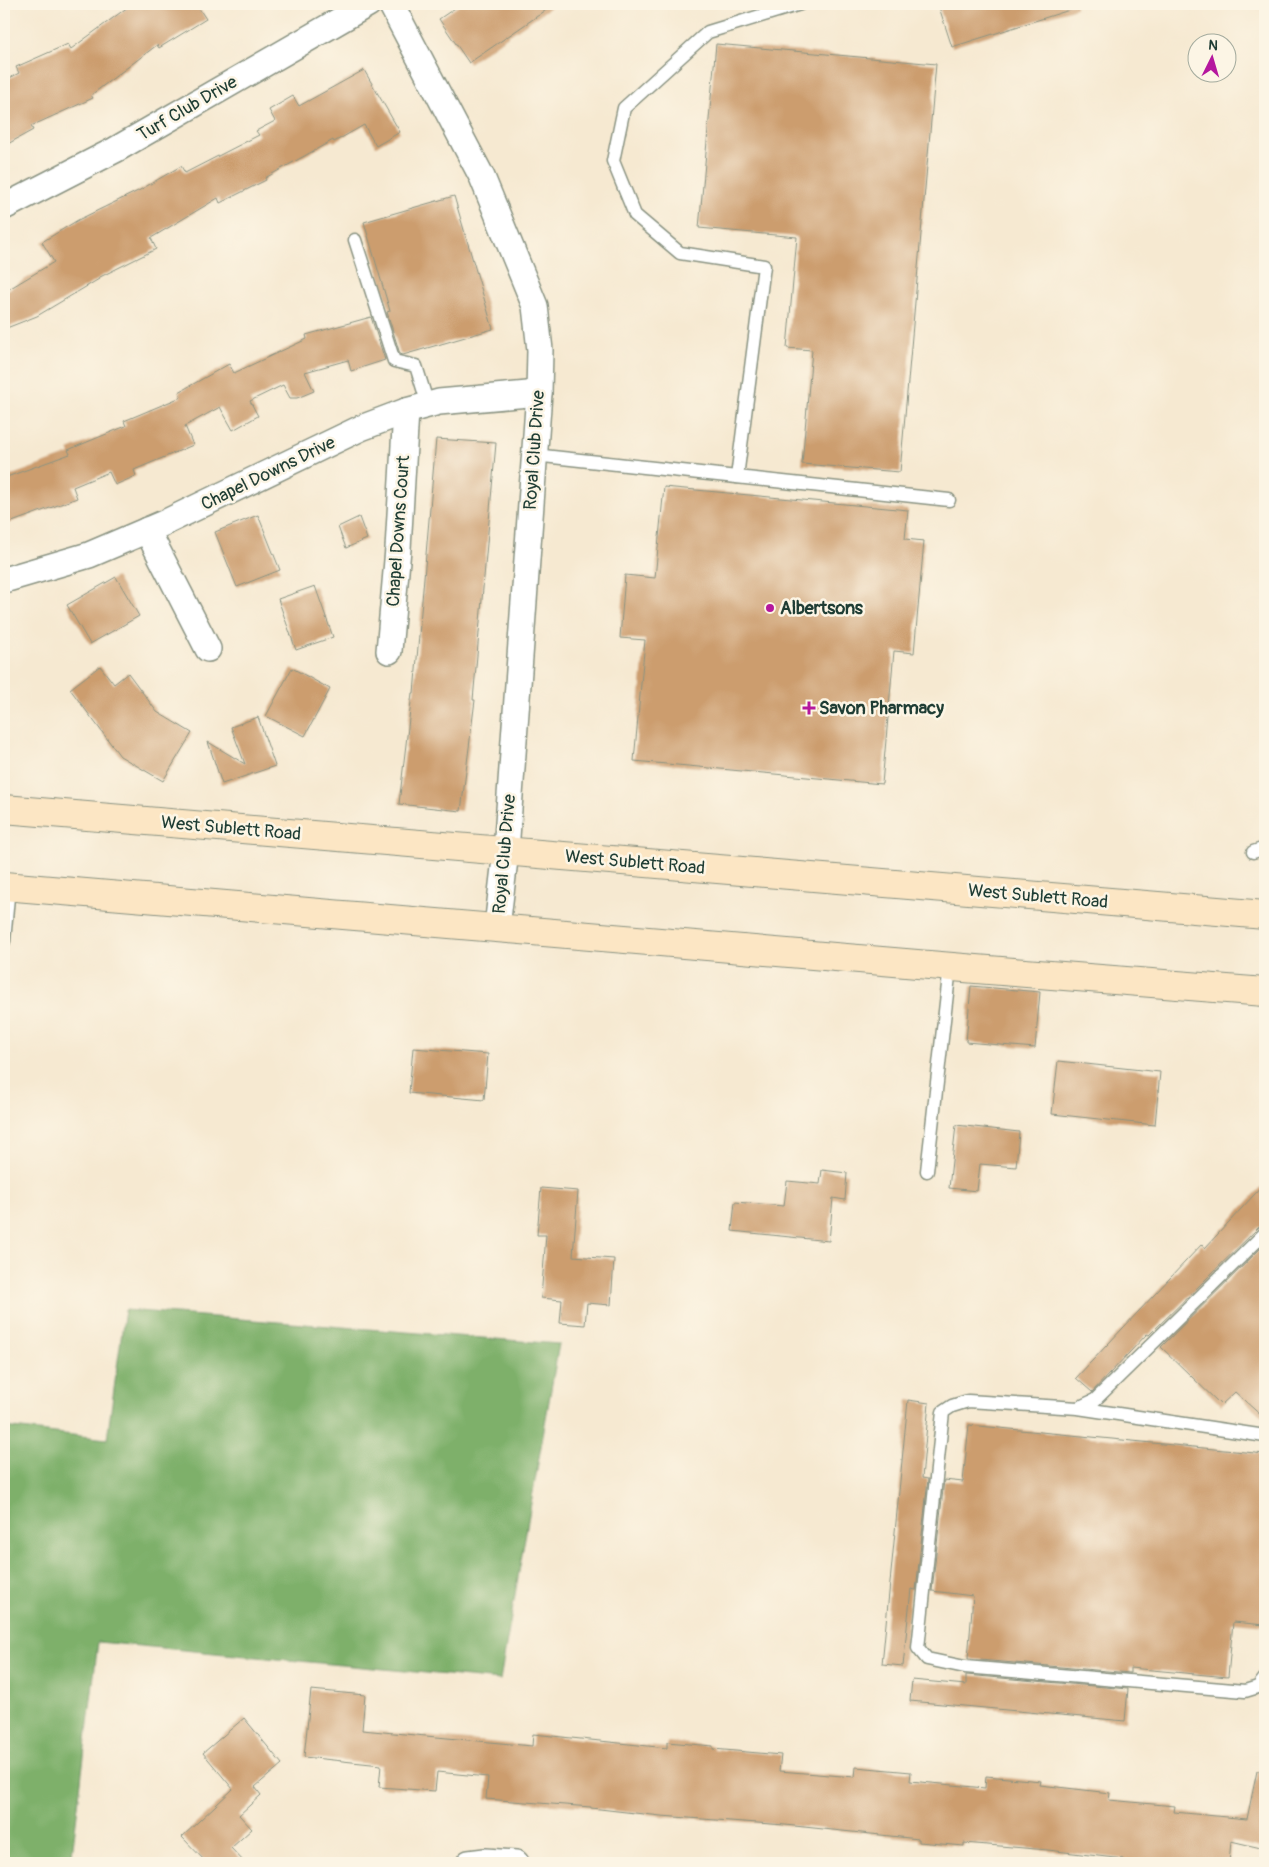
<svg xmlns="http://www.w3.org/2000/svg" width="1269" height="1867" font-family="Pangolin,sans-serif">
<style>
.forest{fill:#7eb06b;stroke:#4e7650}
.building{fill:#cc9d6e}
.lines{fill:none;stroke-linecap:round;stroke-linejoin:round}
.service-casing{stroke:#8a9382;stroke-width:15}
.minor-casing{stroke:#8a9382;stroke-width:28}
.secondary-casing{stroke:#8a9382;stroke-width:30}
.service{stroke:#fff;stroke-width:12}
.minor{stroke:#fff;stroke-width:25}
.secondary{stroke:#fce6c4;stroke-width:28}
.poi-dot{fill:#b5179e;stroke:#fcf5e5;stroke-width:2}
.labels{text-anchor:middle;stroke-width:5;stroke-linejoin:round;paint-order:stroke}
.street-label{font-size:18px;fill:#1f3d34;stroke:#fcf5e5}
.poi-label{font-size:18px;font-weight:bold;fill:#1f3d34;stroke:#fcf5e5;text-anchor:start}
</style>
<rect width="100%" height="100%" fill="#fcf5e5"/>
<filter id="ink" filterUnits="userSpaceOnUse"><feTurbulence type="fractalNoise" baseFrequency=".02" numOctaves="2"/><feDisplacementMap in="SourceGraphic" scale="10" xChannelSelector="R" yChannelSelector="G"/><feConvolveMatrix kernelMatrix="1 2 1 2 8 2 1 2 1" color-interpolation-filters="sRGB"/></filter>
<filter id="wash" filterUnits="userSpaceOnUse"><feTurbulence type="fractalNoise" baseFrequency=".0096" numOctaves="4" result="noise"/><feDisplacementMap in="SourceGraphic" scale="20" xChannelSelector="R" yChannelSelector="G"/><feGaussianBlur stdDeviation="1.12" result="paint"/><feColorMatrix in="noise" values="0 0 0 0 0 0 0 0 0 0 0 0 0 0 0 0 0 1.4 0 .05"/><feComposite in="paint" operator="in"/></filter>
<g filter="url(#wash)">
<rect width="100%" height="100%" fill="#f6e9d1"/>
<path class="forest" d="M 125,1310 L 559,1344 L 500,1680 L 98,1642 L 71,1863 L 4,1863 L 4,1427 L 107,1439 Z"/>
<g id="blocks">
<g class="building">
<path d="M 132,4 L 196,4 L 206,19 L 159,48 L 157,45 L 91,95 L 93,98 L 31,126 L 33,130 L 4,146 L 4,81 L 19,73 L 16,67 L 68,44 L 71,49 Z"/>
<path d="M 461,4 L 555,4 L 469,63 L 439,19 Z"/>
<path d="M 938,4 L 1076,4 L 1076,8 L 952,47 Z"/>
<path d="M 716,44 L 936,64 L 900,472 L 802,464 L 812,350 L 787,348 L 797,237 L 699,228 Z"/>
<path d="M 364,70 L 400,132 L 376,146 L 364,125 L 334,142 L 333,140 L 265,178 L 266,180 L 220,203 L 218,198 L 151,238 L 156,249 L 98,278 L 99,279 L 37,316 L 4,329 L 4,292 L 54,262 L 42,242 L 78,220 L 140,190 L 181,166 L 185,173 L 259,135 L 256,131 L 275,121 L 269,110 L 293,96 L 299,106 Z"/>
<path d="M 454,196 L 493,329 L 403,355 L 400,354 L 387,312 L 390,311 L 364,222 Z"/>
<path d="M 371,317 L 385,360 L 351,371 L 348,360 L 305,372 L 314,391 L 297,398 L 290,398 L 283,385 L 250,401 L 258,416 L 233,430 L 220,407 L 185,426 L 193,445 L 134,470 L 136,476 L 115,485 L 109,472 L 73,487 L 77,498 L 4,525 L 4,478 L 70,454 L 68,450 L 126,426 L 124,421 L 181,397 L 179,392 L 229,364 L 234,373 L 307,339 L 306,335 Z"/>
<path d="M 436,439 L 496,443 L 473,700 L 475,700 L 461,811 L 399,804 L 412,693 L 414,693 Z"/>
<path d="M 664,487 L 908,510 L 905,539 L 924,541 L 914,653 L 894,651 L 882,784 L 634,761 L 645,640 L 620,638 L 625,575 L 655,578 Z"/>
<path d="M 258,515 L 280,570 L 237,587 L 215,532 Z"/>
<path d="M 359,517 L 367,539 L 346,548 L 338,527 Z"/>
<path d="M 116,577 L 139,616 L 90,644 L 67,605 Z"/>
<path d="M 315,586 L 333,637 L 296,650 L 278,599 Z"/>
<path d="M 100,666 L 114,684 L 128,673 L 157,712 L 192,733 L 163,781 L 120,756 L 70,689 Z"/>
<path d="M 292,668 L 330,689 L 305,736 L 266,716 Z"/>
<path d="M 258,717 L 275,766 L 222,784 L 208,742 L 245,764 L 231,727 Z"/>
<path d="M 971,986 L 1040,992 L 1035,1048 L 966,1042 Z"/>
<path d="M 413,1048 L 488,1054 L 484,1100 L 409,1093 Z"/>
<path d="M 1058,1061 L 1160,1072 L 1155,1125 L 1052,1114 Z"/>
<path d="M 956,1125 L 1019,1132 L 1016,1167 L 980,1164 L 977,1191 L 949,1188 Z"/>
<path d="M 822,1170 L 847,1173 L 845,1200 L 833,1198 L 829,1241 L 732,1231 L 735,1202 L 784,1206 L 787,1181 L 820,1184 Z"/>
<path d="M 1265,1183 L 1265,1225 L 1259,1227 L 1149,1335 L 1147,1334 L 1092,1392 L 1076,1378 L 1202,1244 L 1205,1248 Z"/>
<path d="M 541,1188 L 578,1191 L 573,1256 L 614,1259 L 611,1305 L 587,1303 L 585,1325 L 560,1323 L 562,1300 L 541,1298 L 546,1235 L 537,1235 Z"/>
<path d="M 1265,1244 L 1265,1419 L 1235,1392 L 1221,1405 L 1161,1347 Z"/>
<path d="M 908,1400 L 929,1403 L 922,1478 L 928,1479 L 916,1590 L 911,1589 L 903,1666 L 882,1664 Z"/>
<path d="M 969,1425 L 1265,1454 L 1265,1625 L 1233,1622 L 1228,1677 L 1130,1668 L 1130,1673 L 968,1659 L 973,1596 L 932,1591 L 944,1480 L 963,1482 Z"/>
<path d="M 966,1675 L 1128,1689 L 1125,1721 L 910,1701 L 912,1680 L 966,1685 Z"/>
<path d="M 311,1690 L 365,1695 L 362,1730 L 532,1746 L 533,1734 L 667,1748 L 667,1742 L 713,1746 L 713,1749 L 781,1755 L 779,1771 L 855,1777 L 856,1767 L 911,1772 L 910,1781 L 985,1788 L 986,1776 L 1041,1781 L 1040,1785 L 1110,1793 L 1109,1800 L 1175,1806 L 1174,1812 L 1247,1819 L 1257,1771 L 1265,1771 L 1265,1849 L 1231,1841 L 1229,1863 L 1147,1863 L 1123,1861 L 1123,1859 L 1048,1850 L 964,1843 L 964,1846 L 919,1842 L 919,1839 L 785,1825 L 661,1816 L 591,1808 L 591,1807 L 486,1799 L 488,1777 L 437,1772 L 435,1791 L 379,1787 L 381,1765 L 304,1757 Z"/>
<path d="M 244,1718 L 282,1764 L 255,1787 L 261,1795 L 239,1815 L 252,1829 L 231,1848 L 245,1863 L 207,1863 L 182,1837 L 233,1789 L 203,1753 Z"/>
</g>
</g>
</g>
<g filter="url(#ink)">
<use href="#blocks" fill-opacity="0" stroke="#8a9382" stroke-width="1"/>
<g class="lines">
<g class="service-casing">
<g id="service">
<path d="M 355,240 L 394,361 L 416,366 L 428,405"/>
<path d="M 534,455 L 949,500"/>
<path d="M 737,477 L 764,266 L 680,253 L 635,215 L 613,161 L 624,108 L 708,32 L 800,4"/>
<path d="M 1253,852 L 1265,848"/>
<path d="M 4,941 L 9,886"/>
<path d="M 927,1171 L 950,967"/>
<path d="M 1078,1408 L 1095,1400 L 1265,1233"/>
<path d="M 1265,1436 L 1078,1408 L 968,1401 L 952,1406 L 943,1412 L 918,1648 L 927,1659 L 965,1667 L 1245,1691 L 1258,1687 L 1265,1678"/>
</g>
</g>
<g class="minor-casing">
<g id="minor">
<path d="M 391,4 L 482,177 L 535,306 L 540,350 L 539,393 L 506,851 L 497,927"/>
<path d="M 4,207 L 115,150 L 368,4"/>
<path d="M 147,530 L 208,649"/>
<path d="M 4,580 L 89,555 L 164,523 L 361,428 L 406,411 L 439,402 L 539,393"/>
<path d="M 389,651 L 398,549 L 406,411"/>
<path d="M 469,1863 L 485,1861 L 516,1863"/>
</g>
</g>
<g class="secondary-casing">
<g id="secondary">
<path d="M 4,809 L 1265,915"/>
<path d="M 4,886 L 976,969 L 1265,992"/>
</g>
</g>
<use href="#service" class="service"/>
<use href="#minor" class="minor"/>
<use href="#secondary" class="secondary"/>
</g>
</g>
<g class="poi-dot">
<circle cx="770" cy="608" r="5"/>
<path d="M806.5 700.5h5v5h5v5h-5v5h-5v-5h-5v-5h5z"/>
</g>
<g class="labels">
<g class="street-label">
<text transform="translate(187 108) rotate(-30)" y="6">Turf Club Drive</text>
<text transform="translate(534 450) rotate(-86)" y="6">Royal Club Drive</text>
<text transform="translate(268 473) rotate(-26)" y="6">Chapel Downs Drive</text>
<text transform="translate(398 531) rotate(-86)" y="6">Chapel Downs Court</text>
<text transform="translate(231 828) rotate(5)" y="6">West Sublett Road</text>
<text transform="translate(504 854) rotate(-85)" y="6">Royal Club Drive</text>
<text transform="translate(635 862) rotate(5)" y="6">West Sublett Road</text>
<text transform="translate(1038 896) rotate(5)" y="6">West Sublett Road</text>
</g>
<g class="poi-label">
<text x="780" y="614">Albertsons</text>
<text x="819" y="714">Savon Pharmacy</text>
</g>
</g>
<rect width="1269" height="1867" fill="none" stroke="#fcf5e5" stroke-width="20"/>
<g transform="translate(1212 58) rotate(5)"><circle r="24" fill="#fcf5e5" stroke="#a4ab9e"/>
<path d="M0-4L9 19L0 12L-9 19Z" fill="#b5179e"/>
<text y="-8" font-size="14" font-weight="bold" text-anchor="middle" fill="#1f3d34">N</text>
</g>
</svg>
